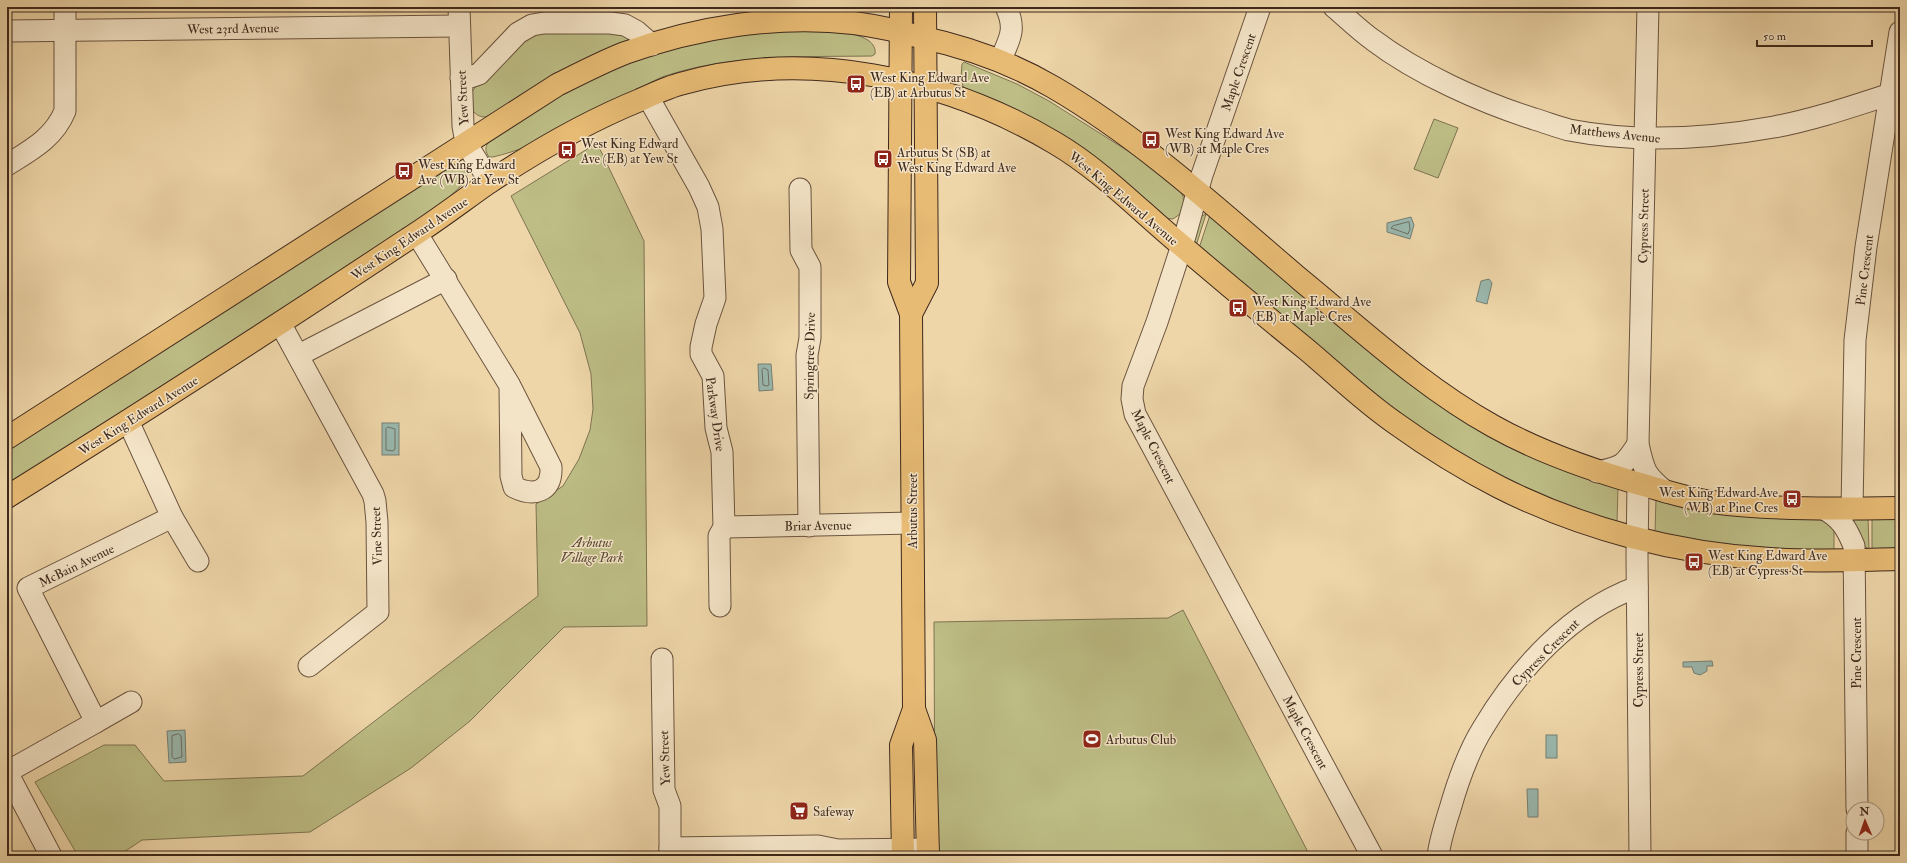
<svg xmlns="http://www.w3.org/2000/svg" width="1907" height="863" font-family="'IM FELL Double Pica',serif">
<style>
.green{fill:#bdbd85;stroke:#7e7350}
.water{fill:#9ab8ae;stroke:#767f74}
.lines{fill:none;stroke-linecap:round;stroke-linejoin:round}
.shore{stroke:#6c7065;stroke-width:1}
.minor-casing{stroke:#6b543f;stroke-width:23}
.major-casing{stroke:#3f291c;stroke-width:24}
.minor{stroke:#f4e4c7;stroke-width:21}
.major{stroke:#e7bb74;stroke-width:22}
.labels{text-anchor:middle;stroke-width:3;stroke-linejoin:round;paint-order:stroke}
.street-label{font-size:13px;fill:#3f291c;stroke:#f4e4c7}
.poi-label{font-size:13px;fill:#3f291c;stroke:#f4e4c7;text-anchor:start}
.park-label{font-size:13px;font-style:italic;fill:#584731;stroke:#f4e4c7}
</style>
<rect width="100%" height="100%" fill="#eed6a9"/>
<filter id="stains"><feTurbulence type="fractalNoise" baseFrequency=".005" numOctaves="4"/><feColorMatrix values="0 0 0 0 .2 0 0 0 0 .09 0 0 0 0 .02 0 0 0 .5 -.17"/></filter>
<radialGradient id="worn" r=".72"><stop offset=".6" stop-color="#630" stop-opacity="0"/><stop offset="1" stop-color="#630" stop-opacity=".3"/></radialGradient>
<g class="green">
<path d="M 790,29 C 806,30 879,27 875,54 L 872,56 C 803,57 732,54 665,76 C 651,81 638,90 625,97 C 582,120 540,146 493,157 L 489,157 C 482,147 488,143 495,135 L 572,86 L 624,63 L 725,35 Z"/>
<path d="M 616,30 L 634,39 L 486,117 C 471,117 468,103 473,90 L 529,33 Z"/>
<path d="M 964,62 L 1017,84 L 1049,101 L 1139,158 L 1180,191 L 1183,196 L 1184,206 L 1180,214 L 1173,219 L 1164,218 L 964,91 L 961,77 L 962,64 Z"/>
<path d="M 1434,119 L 1458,128 L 1438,178 L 1414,169 Z"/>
<path d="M 597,143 L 644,241 L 647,626 L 564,627 L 470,721 L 411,768 L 310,832 L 142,840 L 118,856 L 78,856 L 35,782 L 104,745 L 135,745 L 164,781 L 303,776 L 538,596 L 536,504 L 563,486 L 579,459 L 590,430 L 593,409 L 591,374 L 580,333 L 511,196 Z"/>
<path d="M 459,161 L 468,176 L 465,182 L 441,205 L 204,360 L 7,486 L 7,448 Z"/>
<path d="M 1206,214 L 1196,246 L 1194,242 L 1200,217 Z"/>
<path d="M 1210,215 L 1402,374 L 1618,487 L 1617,523 L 1543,497 L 1459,455 L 1375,396 L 1199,248 Z"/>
<path d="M 1656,498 L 1826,517 L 1834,529 L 1834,551 L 1748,548 L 1655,533 Z"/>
<rect x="1872" y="516" width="28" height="34"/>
<path d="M 1846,517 L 1868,517 L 1869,550 L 1864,545 Z"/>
<path d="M 1183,610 L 1310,856 L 935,856 L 934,622 L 1168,618 Z"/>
</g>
<g class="water">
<path d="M 1411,217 L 1414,225 L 1410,239 L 1387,232 L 1387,223 Z"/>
<path d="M 1489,279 L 1492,283 L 1487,304 L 1476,301 L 1481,281 Z"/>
<path d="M 758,364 L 771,364 L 773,390 L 759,391 Z"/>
<rect x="382" y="423" width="17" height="32"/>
<path d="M 1712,661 L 1713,666 L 1707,666 L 1707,671 L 1700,675 L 1694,673 L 1692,667 L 1683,667 L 1683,662 Z"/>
<path d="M 185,730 L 186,762 L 169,763 L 167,731 Z"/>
<rect x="1546" y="735" width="11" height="23"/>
<path d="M 1527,789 L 1538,789 L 1538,817 L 1528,817 Z"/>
</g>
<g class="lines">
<g class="shore">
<path d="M 1409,222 L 1410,229 L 1408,234 L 1391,228 L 1393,226 Z"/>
<path d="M 764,368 L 768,370 L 769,385 L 767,386 L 763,385 L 762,370 Z"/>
<path d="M 388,427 L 395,429 L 395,449 L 393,451 L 386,450 L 386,429 Z"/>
<path d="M 179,734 L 181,736 L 182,757 L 174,759 L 172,757 L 172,736 Z"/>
</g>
<g class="minor-casing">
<g id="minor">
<path d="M 459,7 L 463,126 L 466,143 L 490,182"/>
<path d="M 1260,7 L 1202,175 L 1185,236 L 1157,322 L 1133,386 L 1132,399 L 1135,414 L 1372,856"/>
<path d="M 1334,7 C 1347,18 1359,30 1373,40 C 1418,74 1481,102 1534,119 C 1545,122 1557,127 1569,130 C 1636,143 1707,139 1774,127 C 1817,119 1859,104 1900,91"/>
<path d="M 1648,7 L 1638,444 C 1644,471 1645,475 1666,492"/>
<path d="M 7,31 L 459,26"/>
<path d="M 1000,61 C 1009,40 1017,30 1006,7"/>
<path d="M 461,78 L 470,77 L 479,74 L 518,33 L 532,25 L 544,23 L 610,23 L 625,25 L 636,31 L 652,45"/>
<path d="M 648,97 L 699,187 L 708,207 L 712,229 L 715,298 L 706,324 L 701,347 L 701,354 L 713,376 L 716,428 L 722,452 L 724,527 L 719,536 L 720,606"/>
<path d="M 7,165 C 31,150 54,138 65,111 L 65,7"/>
<path d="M 800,189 L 801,250 L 810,267 L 810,338 L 807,355 L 809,526"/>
<path d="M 417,234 L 509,384 L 551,467 C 552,492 534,497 514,487 L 511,476 L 510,386"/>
<path d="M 280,323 L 373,494 L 375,501 L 377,522 L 378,612 L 309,666"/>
<path d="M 299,355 L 446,279"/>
<path d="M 1597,472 C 1622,467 1624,466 1638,444"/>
<path d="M 1638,484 L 1637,556 L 1640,856"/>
<path d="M 1824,509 C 1841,518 1847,529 1854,546 L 1857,809"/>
<path d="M 1852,509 L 1855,340 L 1866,247 L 1900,32"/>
<path d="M 172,517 L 198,561"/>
<path d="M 724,527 L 912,523"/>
<path d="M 662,659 L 664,790 L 670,806 L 670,856"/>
<path d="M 96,722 L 131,702"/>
<path d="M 7,772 L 96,722 L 28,588 L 172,517 L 128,421"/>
<path d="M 7,772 L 51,856"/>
<path d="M 1857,833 L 1857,856"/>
<path d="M 670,848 L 818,846 L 838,850 L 928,849"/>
<path d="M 1438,856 C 1440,840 1445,825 1450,809 C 1458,781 1468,752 1483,728 C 1519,668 1571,611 1637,587"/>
</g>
</g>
<g class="major-casing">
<g id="major">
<path d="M 901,7 L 899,282 L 911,314 L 914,709 L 925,740 L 928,856"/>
<path d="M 911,314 L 927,283 L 925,7"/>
<path d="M 7,438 L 557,85 C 579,74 602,62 625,53 C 697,27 778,14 854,23 C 876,26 899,31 920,37 C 967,47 1012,63 1053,87 C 1144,140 1222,213 1302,281 C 1364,332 1423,387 1493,426 C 1541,453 1594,471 1647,486 C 1668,492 1690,499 1712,502 C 1775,510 1837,509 1900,508"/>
<path d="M 7,497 C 142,413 275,327 408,239 C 435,222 461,202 488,183 C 536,151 586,122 640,100 C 653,94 666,88 680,84 C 805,48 944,77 1055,143 C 1101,170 1140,211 1181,245 C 1222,280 1264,315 1306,349 C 1336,374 1365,403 1398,425 C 1430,448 1464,469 1499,487 C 1582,529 1678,554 1770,559 C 1813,562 1857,560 1900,559"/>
<path d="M 903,856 L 901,745 L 914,709"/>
</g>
</g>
<use href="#minor" class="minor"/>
<use href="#major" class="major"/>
</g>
<defs>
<g id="bus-square" transform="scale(1)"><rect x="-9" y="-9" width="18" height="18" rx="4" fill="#8f2418" stroke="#f4e4c7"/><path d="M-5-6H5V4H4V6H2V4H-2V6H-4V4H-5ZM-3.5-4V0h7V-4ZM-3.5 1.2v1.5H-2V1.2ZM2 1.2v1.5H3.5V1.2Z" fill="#fff"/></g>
<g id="stadium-square" transform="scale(1)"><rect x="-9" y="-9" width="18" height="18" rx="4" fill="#8f2418" stroke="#f4e4c7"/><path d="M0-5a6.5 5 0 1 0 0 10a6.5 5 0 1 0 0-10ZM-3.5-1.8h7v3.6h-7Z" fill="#fff"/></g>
<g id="supermarket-square" transform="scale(1)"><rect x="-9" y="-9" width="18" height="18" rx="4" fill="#8f2418" stroke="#f4e4c7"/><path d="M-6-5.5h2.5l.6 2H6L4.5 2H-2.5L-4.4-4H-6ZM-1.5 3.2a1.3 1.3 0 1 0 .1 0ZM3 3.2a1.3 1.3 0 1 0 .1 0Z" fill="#fff"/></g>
</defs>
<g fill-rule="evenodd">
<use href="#bus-square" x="856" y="84"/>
<use href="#bus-square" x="1151" y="140"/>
<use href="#bus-square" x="567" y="150"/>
<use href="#bus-square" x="883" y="159"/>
<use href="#bus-square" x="404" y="171"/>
<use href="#bus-square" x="1238" y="308"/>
<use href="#bus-square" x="1792" y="499"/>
<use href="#bus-square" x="1694" y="562"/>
<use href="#stadium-square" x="1092" y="739"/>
<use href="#supermarket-square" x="799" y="811"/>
</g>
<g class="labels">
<g class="street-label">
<text transform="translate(233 28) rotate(-1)" y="5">West 23rd Avenue</text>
<text transform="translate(1238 72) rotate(-71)" y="5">Maple Crescent</text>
<text transform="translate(462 98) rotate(-93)" y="5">Yew Street</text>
<text transform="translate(1615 133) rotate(6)" y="5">Matthews Avenue</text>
<text transform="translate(1124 198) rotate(40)" y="5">West King Edward Avenue</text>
<text transform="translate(1643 226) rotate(-89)" y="5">Cypress Street</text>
<text transform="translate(409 238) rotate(-34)" y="5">West King Edward Avenue</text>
<text transform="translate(1864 270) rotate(-83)" y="5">Pine Crescent</text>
<text transform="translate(809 356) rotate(-89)" y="5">Springtree Drive</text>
<text transform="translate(716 414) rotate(82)" y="5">Parkway Drive</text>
<text transform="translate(138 415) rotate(-32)" y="5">West King Edward Avenue</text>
<text transform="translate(1154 446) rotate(63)" y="5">Maple Crescent</text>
<text transform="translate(912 511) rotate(-90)" y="5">Arbutus Street</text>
<text transform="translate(818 525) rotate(-1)" y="5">Briar Avenue</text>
<text transform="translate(376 536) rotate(-92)" y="5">Vine Street</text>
<text transform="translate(76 565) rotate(-26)" y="5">McBain Avenue</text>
<text transform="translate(1545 652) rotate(-45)" y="5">Cypress Crescent</text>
<text transform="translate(1856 653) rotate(-90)" y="5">Pine Crescent</text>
<text transform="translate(1638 670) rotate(-90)" y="5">Cypress Street</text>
<text transform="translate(1306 732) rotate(62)" y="5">Maple Crescent</text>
<text transform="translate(664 758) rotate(-92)" y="5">Yew Street</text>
</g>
<g class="poi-label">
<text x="870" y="82">West King Edward Ave<tspan x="870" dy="15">(EB) at Arbutus St</tspan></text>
<text x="1165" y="138">West King Edward Ave<tspan x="1165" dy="15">(WB) at Maple Cres</tspan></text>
<text x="581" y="148">West King Edward<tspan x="581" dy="15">Ave (EB) at Yew St</tspan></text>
<text x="897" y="157">Arbutus St (SB) at<tspan x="897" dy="15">West King Edward Ave</tspan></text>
<text x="418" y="169">West King Edward<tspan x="418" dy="15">Ave (WB) at Yew St</tspan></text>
<text x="1252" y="306">West King Edward Ave<tspan x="1252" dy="15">(EB) at Maple Cres</tspan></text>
<text x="1778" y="497" text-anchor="end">West King Edward Ave<tspan x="1778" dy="15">(WB) at Pine Cres</tspan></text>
<text x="1708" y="560">West King Edward Ave<tspan x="1708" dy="15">(EB) at Cypress St</tspan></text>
<text x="1106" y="744">Arbutus Club</text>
<text x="813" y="816">Safeway</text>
</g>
<g class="park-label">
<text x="592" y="547">Arbutus<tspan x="592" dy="15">Village Park</tspan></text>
</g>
</g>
<rect width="1907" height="863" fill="none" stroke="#eed6a9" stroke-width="24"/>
<rect x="8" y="8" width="1891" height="847" fill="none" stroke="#3f291c" stroke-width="2"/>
<rect x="12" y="12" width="1883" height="839" fill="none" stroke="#3f291c"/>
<g transform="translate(1865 821) rotate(358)"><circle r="19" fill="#f4e4c7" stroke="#ac9983"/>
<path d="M0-3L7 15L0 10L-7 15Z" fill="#8f2418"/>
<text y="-6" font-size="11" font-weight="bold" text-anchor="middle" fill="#3f291c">N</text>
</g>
<path d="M1757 40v6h115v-6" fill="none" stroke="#3f291c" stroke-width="2"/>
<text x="1763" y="40" font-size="12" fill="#3f291c" stroke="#f4e4c7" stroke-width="3" paint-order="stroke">50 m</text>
<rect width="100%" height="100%" filter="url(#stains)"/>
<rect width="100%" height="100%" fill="url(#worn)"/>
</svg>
